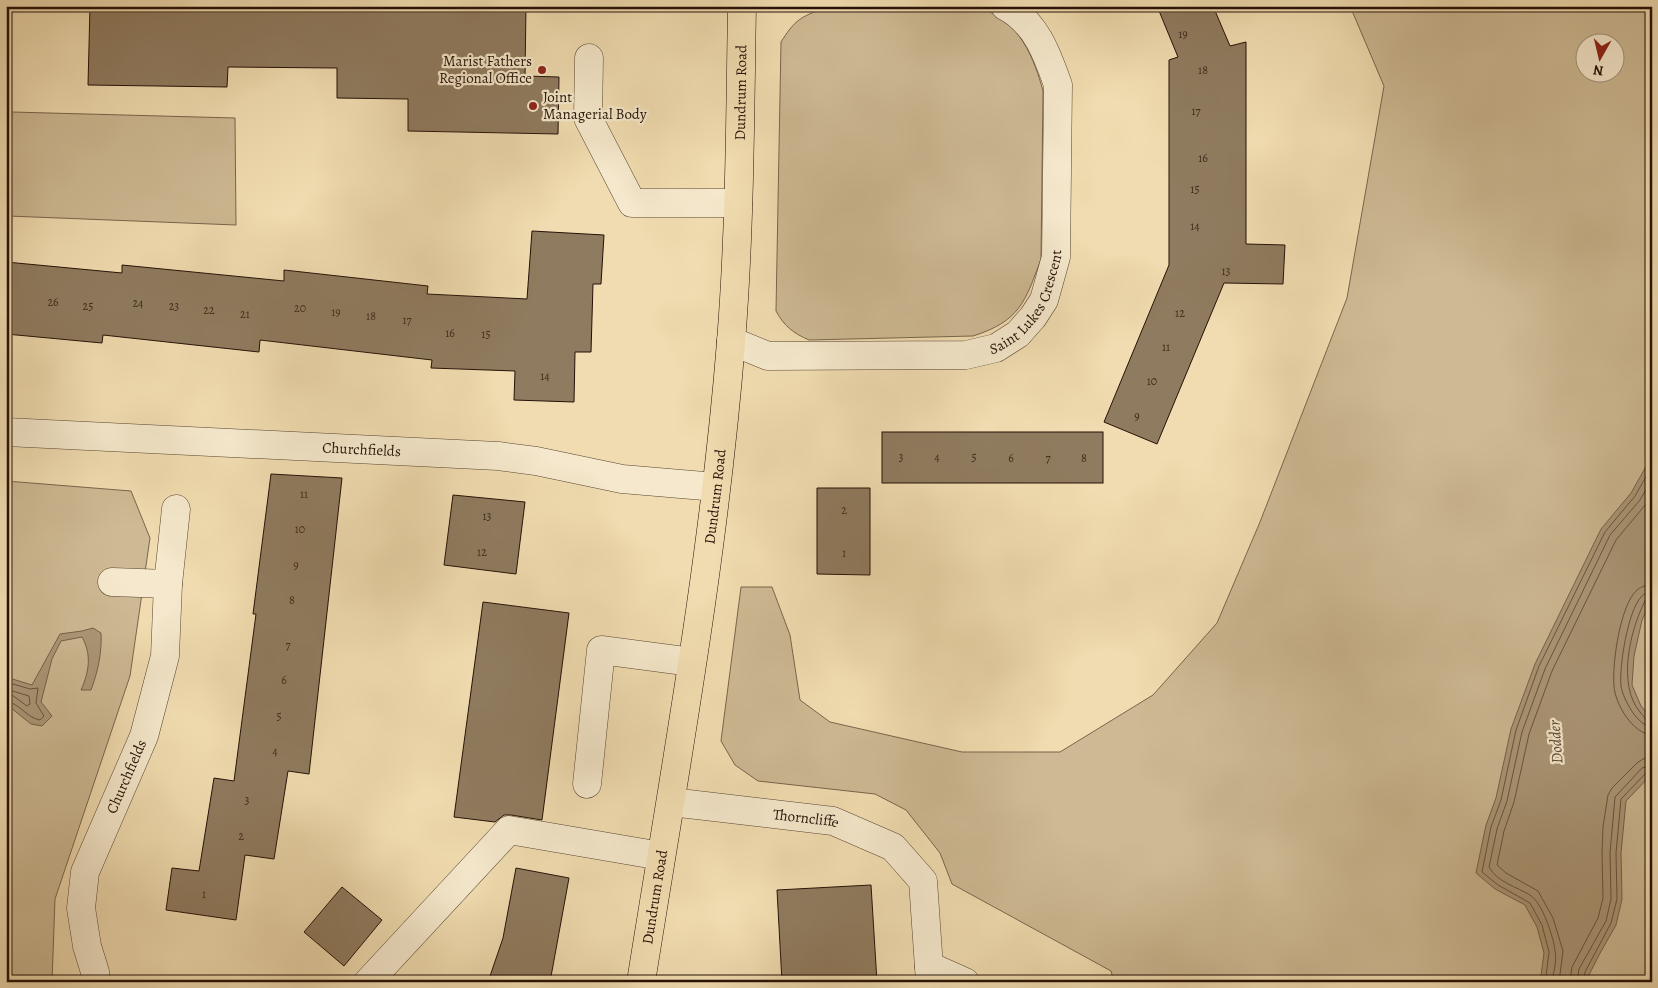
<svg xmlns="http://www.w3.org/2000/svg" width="1658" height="988" font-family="Alegreya,serif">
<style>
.green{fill:#cdb993;stroke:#79654d;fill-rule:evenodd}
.water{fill:#ab9777;stroke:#75614a}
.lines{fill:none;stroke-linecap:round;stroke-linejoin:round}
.shore{stroke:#68543f;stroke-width:1}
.building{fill:#8f7b5f;stroke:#251107}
.minor-casing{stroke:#584431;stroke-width:29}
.major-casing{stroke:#251107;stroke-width:29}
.minor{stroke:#f5e8cc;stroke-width:28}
.major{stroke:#f0dcb0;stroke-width:28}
.poi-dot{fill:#8f2418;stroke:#f5e8cc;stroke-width:2}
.labels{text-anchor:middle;stroke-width:4.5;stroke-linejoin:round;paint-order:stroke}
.number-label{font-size:12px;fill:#402c1d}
.poi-label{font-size:15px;fill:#251107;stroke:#f5e8cc;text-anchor:end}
.street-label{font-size:15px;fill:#251107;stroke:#f5e8cc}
.water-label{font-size:16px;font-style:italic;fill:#614d39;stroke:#f5e8cc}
</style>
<rect width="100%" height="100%" fill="#f0dcb0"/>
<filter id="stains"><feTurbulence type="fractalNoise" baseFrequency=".004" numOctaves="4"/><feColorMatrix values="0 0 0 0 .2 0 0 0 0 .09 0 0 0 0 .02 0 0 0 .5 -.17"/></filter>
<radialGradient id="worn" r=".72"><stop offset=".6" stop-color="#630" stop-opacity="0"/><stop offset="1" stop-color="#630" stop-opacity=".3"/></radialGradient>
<g class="green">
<path d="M 1350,6 L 1652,6 L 1652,982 L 1114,982 L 1111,971 L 952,884 L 940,853 L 906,810 L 875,794 L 758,781 L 735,765 L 721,741 L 741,587 L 772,587 L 790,635 L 800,700 L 830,722 L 962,752 L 1060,752 L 1153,695 L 1217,623 L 1260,522 L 1347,298 L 1384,86 ZM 1586,42 L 1616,42 L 1616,72 L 1586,72 Z"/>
<path d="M 940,8 C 954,9 970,7 983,10 C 1018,18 1035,60 1043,91 L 1041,259 C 1025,302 1020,321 973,336 L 809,340 C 793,333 784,326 776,311 L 781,42 C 793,23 799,17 820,10 Z"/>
<path d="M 12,112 L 235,118 L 236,225 L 8,216 Z"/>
<path d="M 6,481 L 131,491 L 150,538 L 130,676 L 55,899 L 52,982 L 6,982 Z"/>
</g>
<g class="water">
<path d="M 1652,456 L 1652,600 L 1642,620 L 1634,656 L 1632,685 L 1641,706 L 1652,719 L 1652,774 L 1626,801 L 1621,853 L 1622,899 L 1616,925 L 1599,955 L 1589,975 L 1588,982 L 1538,982 L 1541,975 L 1544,953 L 1537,927 L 1525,905 L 1495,889 L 1476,873 L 1486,825 L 1496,798 L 1511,729 L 1535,664 L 1601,529 L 1631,493 Z"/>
<path d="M 93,628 L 101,633 C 102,653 98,671 91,690 L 81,690 C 89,672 92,655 82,637 L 61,641 L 52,659 L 41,702 L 52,716 L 42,726 L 31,724 L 6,704 L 6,677 L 32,685 L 60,634 L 82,631 Z"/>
</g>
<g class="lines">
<g class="shore">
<path d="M 1652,585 C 1646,585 1642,586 1637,590 C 1620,605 1612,664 1614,686 C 1615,704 1633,734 1652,735"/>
<path d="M 1652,593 C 1648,593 1644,593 1641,597 C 1628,611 1619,666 1621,686 C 1623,699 1638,727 1652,727"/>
<path d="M 1652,599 L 1645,601 C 1630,630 1617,685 1640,712 C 1644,717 1646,721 1652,721"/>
<path d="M 6,682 L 30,689 L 38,688 L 36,703 L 44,716 L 40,720 C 27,718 19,703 6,701"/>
<path d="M 6,689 L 29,696 L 30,704 L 27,706 L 12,695 L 6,694"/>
<path d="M 1544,982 L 1546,976 L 1549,952 L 1542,925 L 1530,903 L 1498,885 L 1482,872 L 1491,827 L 1501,800 L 1516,730 L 1539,666 L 1605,532 L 1635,496 L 1652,466"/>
<path d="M 1551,982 C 1554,974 1557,960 1555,951 C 1554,938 1542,902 1530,895 C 1517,887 1497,882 1489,867 L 1497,829 L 1507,801 L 1522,732 L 1545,669 L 1610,535 L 1640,500 L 1652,479"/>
<path d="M 1559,982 L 1563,951 L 1553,918 L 1538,891 L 1506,873 L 1497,865 L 1504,831 L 1514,802 L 1529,734 L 1552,671 L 1616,540 L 1646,504 L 1652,494"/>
<path d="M 1570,982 L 1572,967 L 1598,918 L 1603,898 L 1602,852 L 1603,827 L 1608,795 L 1612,788 L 1637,763 L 1643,759 L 1652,757"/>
<path d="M 1577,982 L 1579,969 L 1606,921 L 1611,899 L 1610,853 L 1615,797 L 1642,768 L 1652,765"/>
<path d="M 1584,982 L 1585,972 L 1611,923 L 1617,899 L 1616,853 L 1621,799 L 1646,773 L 1652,771"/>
</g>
</g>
<g class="building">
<path d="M 90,6 L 252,6 L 411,9 L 411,6 L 526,6 L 525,76 L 559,77 L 558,134 L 408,131 L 408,99 L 337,98 L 337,68 L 228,67 L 227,87 L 88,85 Z"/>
<path d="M 1157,6 L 1213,6 L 1230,46 L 1246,42 L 1246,244 L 1285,245 L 1283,284 L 1224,283 L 1157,444 L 1104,422 L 1169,265 L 1169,60 L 1178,57 Z"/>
<path d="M 532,231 L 604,235 L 601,284 L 593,284 L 591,352 L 575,352 L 574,402 L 514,400 L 515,371 L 431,368 L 432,360 L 260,340 L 259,352 L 103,335 L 102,343 L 6,334 L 6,262 L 122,273 L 122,265 L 284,281 L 284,270 L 428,286 L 427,294 L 527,299 Z"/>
<rect x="882" y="432" width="221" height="51"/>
<path d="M 271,474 L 342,478 L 309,774 L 288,771 L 274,859 L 245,855 L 236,920 L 166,910 L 172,868 L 199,871 L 214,778 L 234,781 L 256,614 L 253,614 Z"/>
<path d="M 817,488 L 870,488 L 870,575 L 817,574 Z"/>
<path d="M 453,495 L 525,502 L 516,574 L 444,565 Z"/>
<path d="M 483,602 L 569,613 L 542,820 L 511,815 L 504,815 L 495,822 L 454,817 Z"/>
<path d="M 516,868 L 569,878 L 550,982 L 488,982 L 503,938 Z"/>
<path d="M 871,885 L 877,982 L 782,982 L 777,890 Z"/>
<path d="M 342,887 L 382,920 L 344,966 L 304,932 Z"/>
</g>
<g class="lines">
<g class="minor-casing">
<g id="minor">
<path d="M 589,58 L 588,118 L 632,203 L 738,203"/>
<path id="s1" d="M 731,341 L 768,356 L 966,355 L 996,348 L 1018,334 L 1033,317 L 1044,300 L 1056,257 L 1058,85 C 1047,54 1036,22 1005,6"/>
<path id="s2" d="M 6,432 L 498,456 L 536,461 L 622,479 L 716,487"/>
<path d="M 112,582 L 168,584"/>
<path d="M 587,784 L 601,650 L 692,662"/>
<path id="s3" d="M 671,802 L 833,821 L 893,847 L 923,881 L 930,982"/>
<path d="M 929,966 L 965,982"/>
<path id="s4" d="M 96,982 L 95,972 L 87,946 L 81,908 L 85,872 L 144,736 L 165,656 L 168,584 L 176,509"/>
<path d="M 368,982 L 509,830 L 661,856"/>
</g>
</g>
<g class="major-casing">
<g id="major">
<path id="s5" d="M 641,982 C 675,769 714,557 731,342 C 740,230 740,118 742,6"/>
</g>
</g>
<use href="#minor" class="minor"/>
<use href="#major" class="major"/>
</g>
<g class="poi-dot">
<circle cx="542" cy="70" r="5"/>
<circle cx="533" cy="106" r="5"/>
</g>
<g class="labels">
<g class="number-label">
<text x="1183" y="38">19</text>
<text x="1203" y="74">18</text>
<text x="1196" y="115">17</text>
<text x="1203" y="162">16</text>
<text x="1195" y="193">15</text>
<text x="1195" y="230">14</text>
<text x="1226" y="275">13</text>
<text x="53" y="306">26</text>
<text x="138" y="307">24</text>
<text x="88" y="310">25</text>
<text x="174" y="310">23</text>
<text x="300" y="312">20</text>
<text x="209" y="314">22</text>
<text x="336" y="316">19</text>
<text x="1180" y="317">12</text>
<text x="245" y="318">21</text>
<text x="371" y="320">18</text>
<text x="407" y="324">17</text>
<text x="450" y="337">16</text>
<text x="486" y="338">15</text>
<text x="1166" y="351">11</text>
<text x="545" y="380">14</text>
<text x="1152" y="385">10</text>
<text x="1137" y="420">9</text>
<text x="901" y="461">3</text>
<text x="937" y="461">4</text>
<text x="974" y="461">5</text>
<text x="1011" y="462">6</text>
<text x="1048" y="462">7</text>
<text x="1084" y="462">8</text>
<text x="304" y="498">11</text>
<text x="844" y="514">2</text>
<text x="487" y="520">13</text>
<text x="300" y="533">10</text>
<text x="482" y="556">12</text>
<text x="844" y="557">1</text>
<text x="296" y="569">9</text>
<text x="292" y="604">8</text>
<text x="288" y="649">7</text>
<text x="284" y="684">6</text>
<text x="279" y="720">5</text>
<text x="275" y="755">4</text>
<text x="247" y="804">3</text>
<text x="241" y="840">2</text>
<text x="204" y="898">1</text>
</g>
<g class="poi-label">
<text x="532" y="66">Marist Fathers<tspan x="532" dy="17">Regional Office</tspan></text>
<text x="543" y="102" text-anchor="start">Joint<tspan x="543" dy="17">Managerial Body</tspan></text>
</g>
<g class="street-label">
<text dy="5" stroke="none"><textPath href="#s5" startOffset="896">Dundrum Road</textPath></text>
<text dy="5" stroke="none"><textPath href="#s1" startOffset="326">Saint Lukes Crescent</textPath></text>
<text dy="5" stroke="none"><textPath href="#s2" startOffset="356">Churchfields</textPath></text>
<text dy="5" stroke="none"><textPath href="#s5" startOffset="491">Dundrum Road</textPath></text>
<text dy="5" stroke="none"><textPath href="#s4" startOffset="216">Churchfields</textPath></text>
<text dy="5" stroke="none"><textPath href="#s3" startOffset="136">Thorncliffe</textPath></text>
<text dy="5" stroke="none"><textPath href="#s5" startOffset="86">Dundrum Road</textPath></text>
</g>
<g class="water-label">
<text transform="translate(1555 742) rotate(-94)" y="6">Dodder</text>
</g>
</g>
<rect width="1658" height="988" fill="none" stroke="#f0dcb0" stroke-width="25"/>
<rect x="8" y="8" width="1643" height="973" fill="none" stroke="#251107" stroke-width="2.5"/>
<rect x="12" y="12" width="1633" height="963" fill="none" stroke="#251107"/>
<g transform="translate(1600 58) rotate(188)"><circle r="24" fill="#f5e8cc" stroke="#a2927d"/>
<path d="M0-4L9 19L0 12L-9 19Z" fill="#8f2418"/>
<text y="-8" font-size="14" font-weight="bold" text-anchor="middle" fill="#251107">N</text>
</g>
<rect width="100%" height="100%" filter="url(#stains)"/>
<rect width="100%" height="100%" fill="url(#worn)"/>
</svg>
